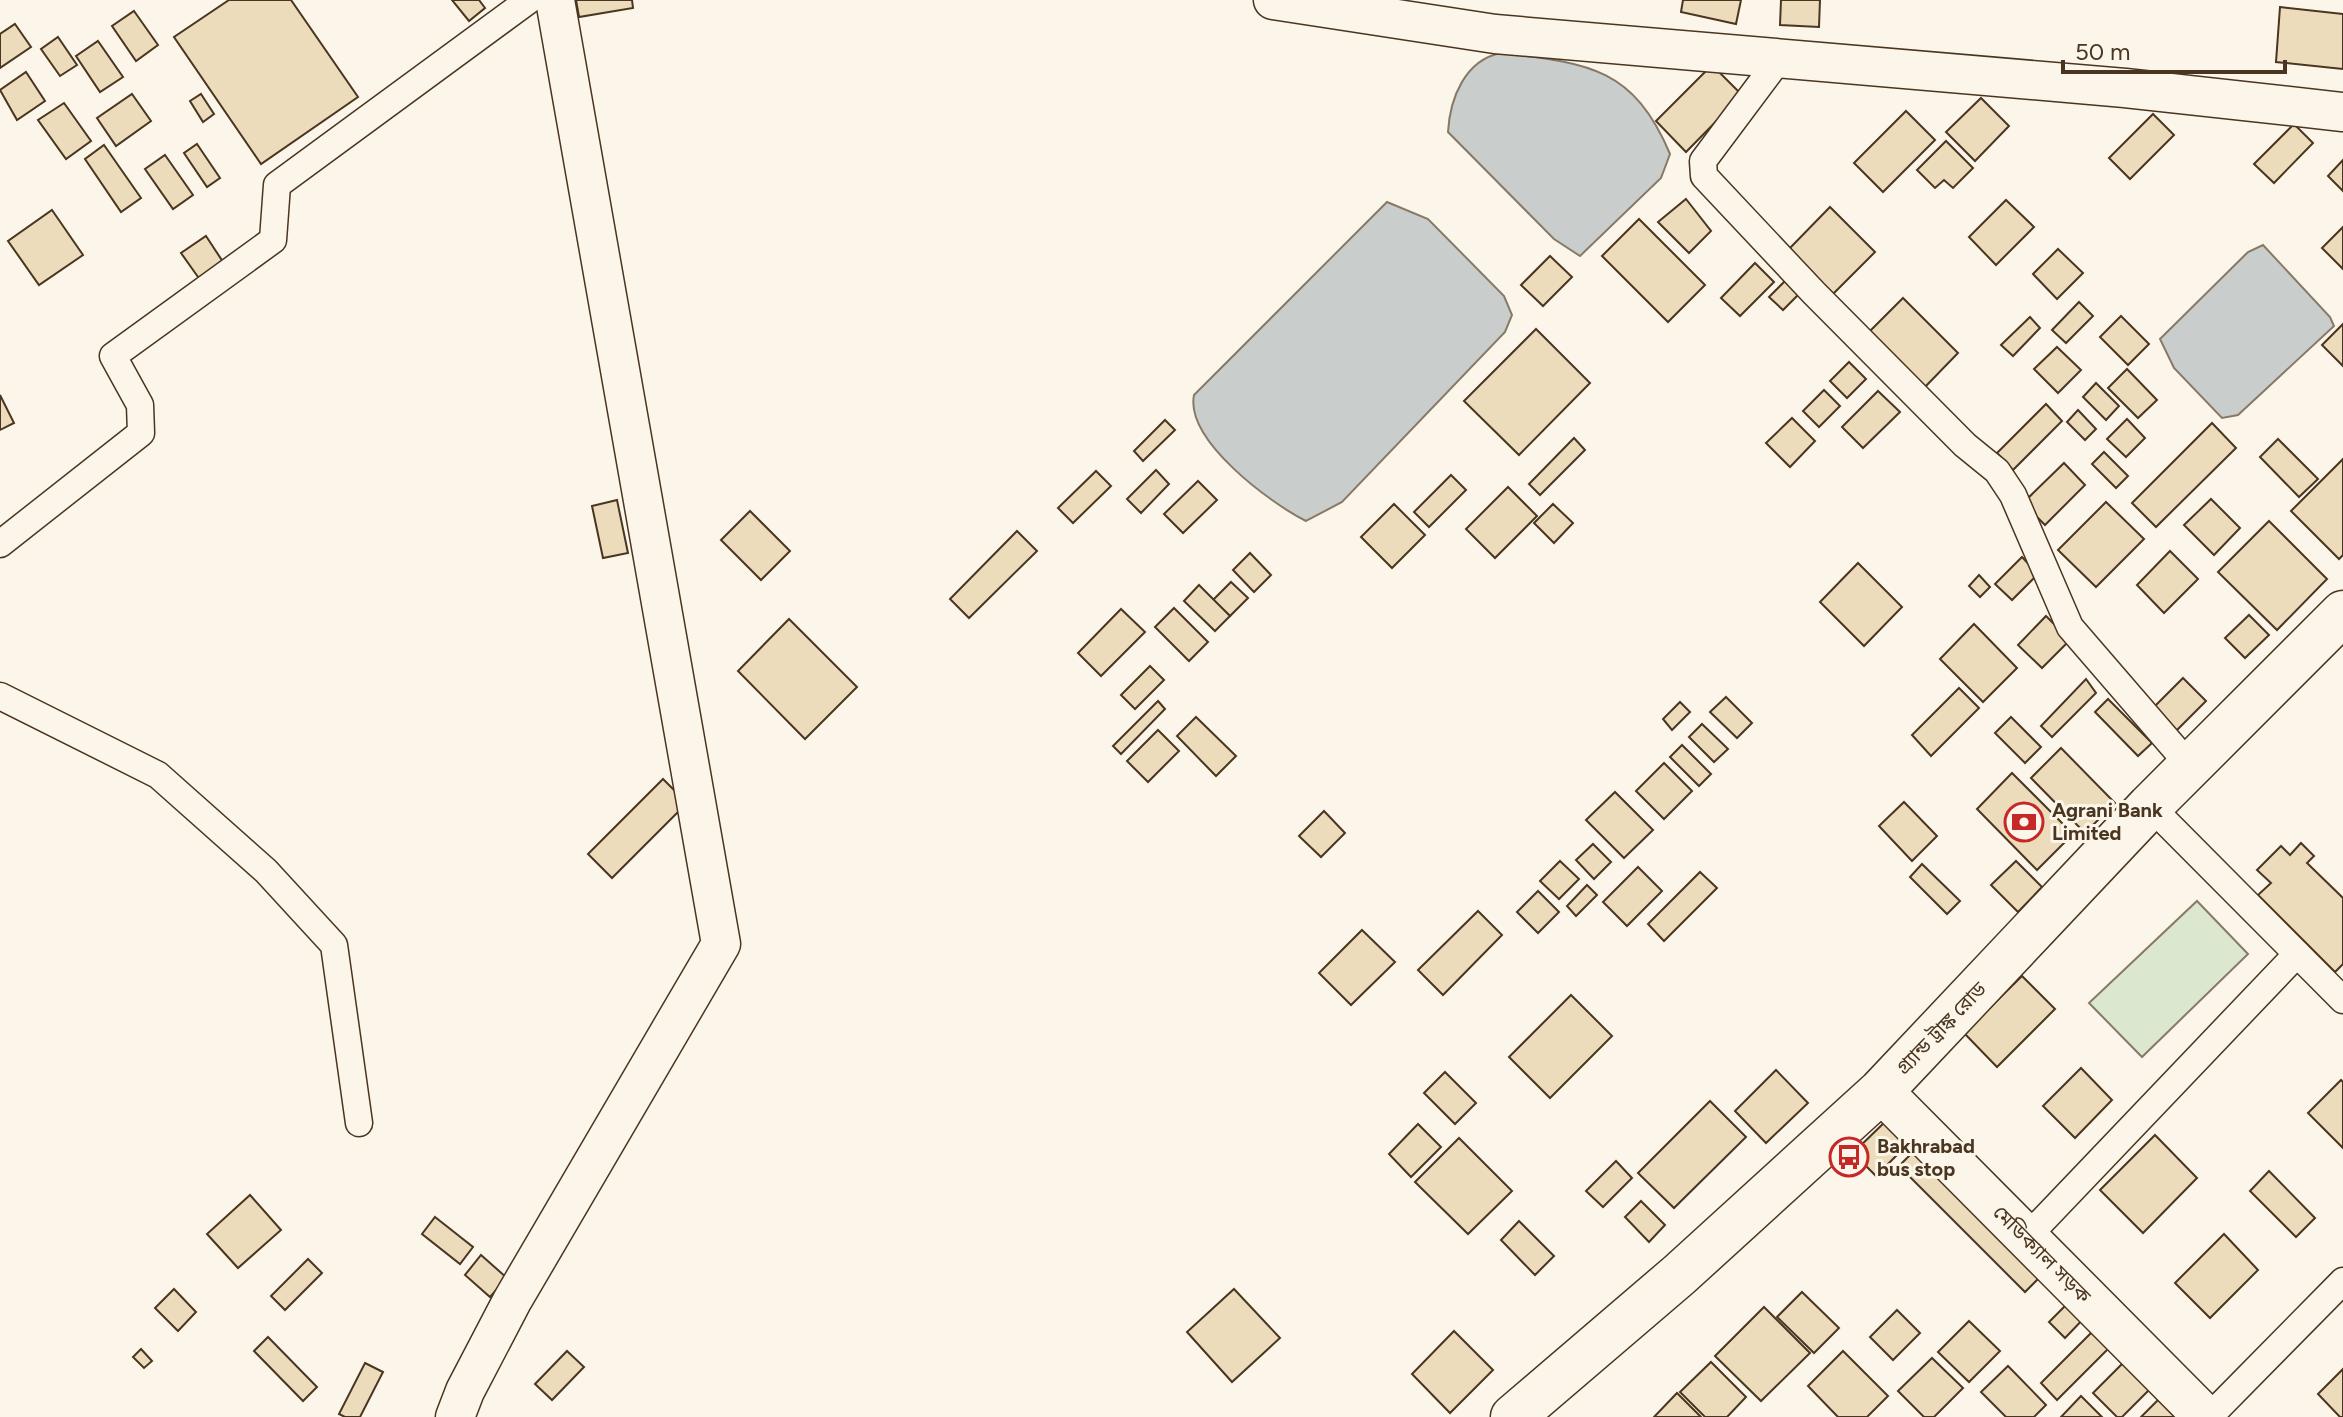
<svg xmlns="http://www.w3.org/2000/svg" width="2343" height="1417" font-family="Figtree,'Noto Sans Bengali',sans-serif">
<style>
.green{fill:#dce7d0;stroke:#887966;stroke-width:2}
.water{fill:#c9cecd;stroke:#887966;stroke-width:2}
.building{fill:#ecdcbc;stroke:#4a3520;stroke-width:2}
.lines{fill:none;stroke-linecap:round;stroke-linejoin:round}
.street-casing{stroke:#4a3520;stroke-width:29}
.secondary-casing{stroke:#4a3520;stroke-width:41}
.primary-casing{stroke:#4a3520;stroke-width:45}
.highway-casing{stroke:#4a3520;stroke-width:47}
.street{stroke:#fbf6e9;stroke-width:26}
.secondary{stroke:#fbf6e9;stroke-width:38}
.primary{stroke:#fbf6e9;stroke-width:42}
.highway{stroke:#fbf6e9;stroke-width:44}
.labels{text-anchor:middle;stroke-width:6;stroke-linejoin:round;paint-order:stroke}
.poi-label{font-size:20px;font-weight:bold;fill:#4a3520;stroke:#fbf6e9;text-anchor:start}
.street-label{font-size:20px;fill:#4a3520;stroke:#fbf6e9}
</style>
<rect width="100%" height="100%" fill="#fbf6e9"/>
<path class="green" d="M 2197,901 L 2248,954 L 2142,1057 L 2089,1003 Z"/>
<g class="water">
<path d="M 1501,53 C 1586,63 1633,66 1670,154 L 1661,178 L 1580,256 L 1554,239 L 1448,132 C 1450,98 1465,60 1501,53 Z"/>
<path d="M 1387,202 L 1428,219 L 1504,296 L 1512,315 L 1505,332 L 1342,502 L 1306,521 C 1270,503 1185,440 1194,395 Z"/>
<path d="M 2263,245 L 2330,317 L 2334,326 L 2238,415 L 2222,418 L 2174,368 L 2160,339 L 2248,252 Z"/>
</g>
<g class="building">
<path d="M 229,0 L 291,0 L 358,97 L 261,164 L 174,37 Z"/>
<path d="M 452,0 L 479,0 L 485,8 L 469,21 Z"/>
<path d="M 576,0 L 632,0 L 633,8 L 579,17 Z"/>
<path d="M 1683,0 L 1741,0 L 1736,24 L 1681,12 Z"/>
<path d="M 1781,0 L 1820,0 L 1819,27 L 1780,25 Z"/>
<path d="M 2280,7 L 2343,14 L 2343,69 L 2276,62 Z"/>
<path d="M 134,11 L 158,45 L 136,61 L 112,26 Z"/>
<path d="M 15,24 L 31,47 L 0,68 L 0,34 Z"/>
<path d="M 58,37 L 77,65 L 60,76 L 41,49 Z"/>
<path d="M 98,41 L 123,77 L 100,92 L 76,56 Z"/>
<path d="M 1712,65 L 1742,95 L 1686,152 L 1656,121 Z"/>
<path d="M 26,72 L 45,101 L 17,120 L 0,90 Z"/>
<path d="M 132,94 L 151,121 L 116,146 L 97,118 Z"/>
<path d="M 201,94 L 214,114 L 203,122 L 190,101 Z"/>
<path d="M 1981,98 L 2009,126 L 1975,161 L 1946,132 Z"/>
<path d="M 64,103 L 91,141 L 66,159 L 38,120 Z"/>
<path d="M 1906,111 L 1935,140 L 1883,192 L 1854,163 Z"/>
<path d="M 2153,114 L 2174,135 L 2130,179 L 2109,158 Z"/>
<path d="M 2294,124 L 2313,143 L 2274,183 L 2254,164 Z"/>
<path d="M 1946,141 L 1973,168 L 1953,188 L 1944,180 L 1935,188 L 1917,170 Z"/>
<path d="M 197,144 L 220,178 L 207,187 L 184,153 Z"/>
<path d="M 104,145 L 141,198 L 121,212 L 85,159 Z"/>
<path d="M 165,155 L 193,195 L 173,209 L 145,169 Z"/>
<path d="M 2343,160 L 2343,191 L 2328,176 Z"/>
<path d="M 1686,199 L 1711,231 L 1689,253 L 1658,222 Z"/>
<path d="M 2006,200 L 2034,227 L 1996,265 L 1969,237 Z"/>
<path d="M 1830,207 L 1875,252 L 1832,295 L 1788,250 Z"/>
<path d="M 52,210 L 83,255 L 39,285 L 8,241 Z"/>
<path d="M 1639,219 L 1705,285 L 1668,322 L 1602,256 Z"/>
<path d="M 2343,227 L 2343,269 L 2322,248 Z"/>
<path d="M 206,236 L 227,268 L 203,284 L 181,253 Z"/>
<path d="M 2058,249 L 2083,273 L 2057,299 L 2033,274 Z"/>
<path d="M 1550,256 L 1572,277 L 1543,306 L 1521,285 Z"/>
<path d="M 1755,263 L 1774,282 L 1740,316 L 1721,298 Z"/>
<path d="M 1785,281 L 1799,294 L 1783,310 L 1769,297 Z"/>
<path d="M 1903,298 L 1958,353 L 1923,389 L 1868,333 Z"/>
<path d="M 2079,302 L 2093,316 L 2066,343 L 2052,330 Z"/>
<path d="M 2121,316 L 2149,344 L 2128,365 L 2100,337 Z"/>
<path d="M 2030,317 L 2040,328 L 2013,356 L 2001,345 Z"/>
<path d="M 2343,324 L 2343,366 L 2322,345 Z"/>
<path d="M 1536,329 L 1590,383 L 1519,455 L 1464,401 Z"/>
<path d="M 2057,347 L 2081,370 L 2058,393 L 2034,369 Z"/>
<path d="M 1849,362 L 1866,379 L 1847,398 L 1830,381 Z"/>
<path d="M 2127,369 L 2157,400 L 2138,418 L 2108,388 Z"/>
<path d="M 2096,383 L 2119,406 L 2106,420 L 2083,397 Z"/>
<path d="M 1824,390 L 1840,406 L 1819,427 L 1803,411 Z"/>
<path d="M 1878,391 L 1900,412 L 1863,448 L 1842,427 Z"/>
<path d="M 0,395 L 14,423 L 0,430 Z"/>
<path d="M 2046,404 L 2062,421 L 2013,470 L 1997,453 Z"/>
<path d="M 2078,410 L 2096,429 L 2085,440 L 2067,422 Z"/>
<path d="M 1792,418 L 1815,441 L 1790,467 L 1766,443 Z"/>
<path d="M 2127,419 L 2145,438 L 2126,457 L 2107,439 Z"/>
<path d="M 1165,420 L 1175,430 L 1143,461 L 1134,451 Z"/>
<path d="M 2212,423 L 2236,448 L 2156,527 L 2132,503 Z"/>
<path d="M 1574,438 L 1585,450 L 1540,495 L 1529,484 Z"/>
<path d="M 2278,439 L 2318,479 L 2299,497 L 2260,457 Z"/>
<path d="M 2104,452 L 2128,476 L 2116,488 L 2092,464 Z"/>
<path d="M 2343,459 L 2343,555 L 2339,559 L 2291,511 Z"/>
<path d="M 2064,463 L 2085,485 L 2045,525 L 2023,503 Z"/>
<path d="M 1156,470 L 1169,484 L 1141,513 L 1127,499 Z"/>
<path d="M 1096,471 L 1111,486 L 1073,523 L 1058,508 Z"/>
<path d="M 1451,475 L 1466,490 L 1429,527 L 1414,512 Z"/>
<path d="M 1198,481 L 1217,500 L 1183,533 L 1164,514 Z"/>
<path d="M 1508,487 L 1537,516 L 1495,558 L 1466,529 Z"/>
<path d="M 2211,499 L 2240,528 L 2214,555 L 2184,525 Z"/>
<path d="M 617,500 L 628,553 L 603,558 L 592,506 Z"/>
<path d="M 2106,502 L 2144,539 L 2096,587 L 2058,550 Z"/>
<path d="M 1394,504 L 1425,535 L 1392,568 L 1361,537 Z"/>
<path d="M 1553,504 L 1573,523 L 1554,543 L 1534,523 Z"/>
<path d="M 750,511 L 790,551 L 761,580 L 721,540 Z"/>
<path d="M 2269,521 L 2327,579 L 2277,630 L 2218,572 Z"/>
<path d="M 1017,531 L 1037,551 L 969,618 L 950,599 Z"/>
<path d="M 2170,551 L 2198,579 L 2164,613 L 2137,585 Z"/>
<path d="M 1250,553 L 1271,575 L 1254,592 L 1233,570 Z"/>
<path d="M 2022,557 L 2038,574 L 2012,600 L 1995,584 Z"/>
<path d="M 1858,563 L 1902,607 L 1864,646 L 1820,602 Z"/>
<path d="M 1979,575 L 1990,587 L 1980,597 L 1969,586 Z"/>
<path d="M 1231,582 L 1248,598 L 1230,616 L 1213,600 Z"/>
<path d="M 1199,585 L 1230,616 L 1215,631 L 1184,601 Z"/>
<path d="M 1174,608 L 1208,642 L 1189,661 L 1155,627 Z"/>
<path d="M 1121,609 L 1145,632 L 1101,676 L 1078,653 Z"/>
<path d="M 2249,615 L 2269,635 L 2245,658 L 2225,638 Z"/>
<path d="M 2046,616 L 2070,640 L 2042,668 L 2018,645 Z"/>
<path d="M 789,619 L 857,687 L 805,739 L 738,671 Z"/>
<path d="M 1974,624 L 2017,668 L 1983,702 L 1940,659 Z"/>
<path d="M 1150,666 L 1164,680 L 1135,709 L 1121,695 Z"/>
<path d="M 2183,678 L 2206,701 L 2174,733 L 2151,710 Z"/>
<path d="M 2086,679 L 2096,693 L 2052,737 L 2041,726 Z"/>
<path d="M 1959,688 L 1979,708 L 1931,756 L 1912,735 Z"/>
<path d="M 1726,697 L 1752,723 L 1737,738 L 1710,712 Z"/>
<path d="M 2108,699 L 2152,743 L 2138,756 L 2095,712 Z"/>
<path d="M 1158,701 L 1165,709 L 1121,754 L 1113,746 Z"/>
<path d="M 1680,702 L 1690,712 L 1672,730 L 1663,719 Z"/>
<path d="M 1196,717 L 1236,756 L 1216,776 L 1177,736 Z"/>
<path d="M 2011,717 L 2041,747 L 2025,763 L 1995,733 Z"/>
<path d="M 1702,724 L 1728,749 L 1714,762 L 1689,737 Z"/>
<path d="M 1158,730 L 1179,751 L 1148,782 L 1127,761 Z"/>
<path d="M 1682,745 L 1711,774 L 1699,786 L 1670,757 Z"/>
<path d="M 2061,748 L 2115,803 L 2085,833 L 2031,778 Z"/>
<path d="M 1664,763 L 1692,791 L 1664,819 L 1636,791 Z"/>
<path d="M 2012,773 L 2073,834 L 2037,870 L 1977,809 Z"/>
<path d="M 663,779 L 687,803 L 612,878 L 588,854 Z"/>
<path d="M 1615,792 L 1653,830 L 1624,858 L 1586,820 Z"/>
<path d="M 1904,802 L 1937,836 L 1912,861 L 1879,826 Z"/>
<path d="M 1324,811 L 1345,833 L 1321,857 L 1299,836 Z"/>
<path d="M 2301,843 L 2314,856 L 2307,863 L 2343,898 L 2343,964 L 2335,972 L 2258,895 L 2271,883 L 2257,870 L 2281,846 L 2290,855 Z"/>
<path d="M 1593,844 L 1611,862 L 1594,879 L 1576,860 Z"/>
<path d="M 1560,861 L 1579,879 L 1559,899 L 1540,881 Z"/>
<path d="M 2016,861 L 2042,887 L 2018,912 L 1991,885 Z"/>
<path d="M 1922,864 L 1960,901 L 1947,914 L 1910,877 Z"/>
<path d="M 1638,867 L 1662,891 L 1627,926 L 1603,902 Z"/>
<path d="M 1700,872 L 1717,888 L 1664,941 L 1648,924 Z"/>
<path d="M 1587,885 L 1597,895 L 1576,916 L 1567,906 Z"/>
<path d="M 1538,891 L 1559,912 L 1538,933 L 1517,912 Z"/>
<path d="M 1478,911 L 1502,935 L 1443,995 L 1418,970 Z"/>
<path d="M 1362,930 L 1395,962 L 1351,1005 L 1319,973 Z"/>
<path d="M 2022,976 L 2055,1009 L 1997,1067 L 1964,1033 Z"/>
<path d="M 1571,995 L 1612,1036 L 1550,1098 L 1509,1057 Z"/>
<path d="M 2081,1068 L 2112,1100 L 2075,1138 L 2043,1106 Z"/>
<path d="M 1776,1070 L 1808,1103 L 1766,1143 L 1735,1111 Z"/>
<path d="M 1445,1072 L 1476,1103 L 1455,1124 L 1424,1093 Z"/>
<path d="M 2341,1080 L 2343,1082 L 2343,1148 L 2308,1113 Z"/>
<path d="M 1710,1101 L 1746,1137 L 1674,1208 L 1638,1173 Z"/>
<path d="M 1890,1117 L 1913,1139 L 1876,1176 L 1853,1153 Z"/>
<path d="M 1418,1124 L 1441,1147 L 1411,1177 L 1389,1154 Z"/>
<path d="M 2155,1135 L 2197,1178 L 2143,1233 L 2100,1190 Z"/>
<path d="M 1459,1138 L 1512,1191 L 1468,1234 L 1415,1182 Z"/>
<path d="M 1919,1146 L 2045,1272 L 2025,1292 L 1899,1166 Z"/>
<path d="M 1616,1161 L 1632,1178 L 1603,1207 L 1586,1191 Z"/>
<path d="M 2269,1171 L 2315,1218 L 2296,1237 L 2250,1191 Z"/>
<path d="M 250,1195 L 281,1230 L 238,1268 L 207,1234 Z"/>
<path d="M 1641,1201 L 1665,1225 L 1649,1242 L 1625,1217 Z"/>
<path d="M 435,1217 L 473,1247 L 460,1264 L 422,1234 Z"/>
<path d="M 1519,1221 L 1554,1256 L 1535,1275 L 1501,1240 Z"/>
<path d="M 2224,1234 L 2258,1270 L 2210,1318 L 2175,1283 Z"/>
<path d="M 481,1255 L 507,1278 L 490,1297 L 465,1275 Z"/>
<path d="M 308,1259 L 322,1273 L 285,1310 L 271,1296 Z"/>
<path d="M 174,1289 L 196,1312 L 178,1331 L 155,1308 Z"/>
<path d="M 1234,1289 L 1280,1338 L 1232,1382 L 1187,1332 Z"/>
<path d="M 1802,1292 L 1839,1328 L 1814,1353 L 1777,1317 Z"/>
<path d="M 2074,1297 L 2090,1312 L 2065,1338 L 2049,1322 Z"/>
<path d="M 1764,1307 L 1810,1353 L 1761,1401 L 1715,1356 Z"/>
<path d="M 1897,1310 L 1920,1333 L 1893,1360 L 1870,1337 Z"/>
<path d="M 1969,1321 L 2000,1351 L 1969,1382 L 1938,1352 Z"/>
<path d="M 2096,1328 L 2112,1345 L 2057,1400 L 2041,1383 Z"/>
<path d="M 1454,1331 L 1493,1370 L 1450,1413 L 1412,1374 Z"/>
<path d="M 268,1337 L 317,1387 L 303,1401 L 254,1351 Z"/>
<path d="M 141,1349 L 152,1361 L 144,1368 L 133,1357 Z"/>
<path d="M 567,1351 L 584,1367 L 552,1400 L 535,1384 Z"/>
<path d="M 1843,1351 L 1888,1396 L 1867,1417 L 1838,1417 L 1808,1386 Z"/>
<path d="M 1932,1358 L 1963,1388 L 1934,1417 L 1924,1417 L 1898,1391 Z"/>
<path d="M 1711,1362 L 1746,1397 L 1727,1417 L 1705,1417 L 1680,1392 Z"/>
<path d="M 365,1363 L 383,1372 L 360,1417 L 345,1417 L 339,1414 Z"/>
<path d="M 2123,1363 L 2150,1389 L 2122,1417 L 2117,1417 L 2093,1393 Z"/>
<path d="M 2008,1366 L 2046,1405 L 2034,1417 L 2006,1417 L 1981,1392 Z"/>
<path d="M 2343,1369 L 2343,1417 L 2340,1417 L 2318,1394 Z"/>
<path d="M 1677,1393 L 1701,1417 L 1654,1417 Z"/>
<path d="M 2165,1393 L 2188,1417 L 2141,1417 Z"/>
<path d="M 2081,1396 L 2102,1417 L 2061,1417 Z"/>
</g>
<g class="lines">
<g class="street-casing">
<g id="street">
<path d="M 1780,58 L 1703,161 L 1704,176 L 1814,293 L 1965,445 L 1997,471 L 2013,495 L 2070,627 L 2190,766"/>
<path d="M 0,544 L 141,433 L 140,405 L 113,356 L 273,240 L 277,185 L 529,0"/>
<path d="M 0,696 L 158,775 L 266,871 L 334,945 L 359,1123"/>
<path d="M 2150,806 L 2343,1000"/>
<path d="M 2026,1238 L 2297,954"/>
<path d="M 2209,1417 L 2343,1281"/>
</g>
</g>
<g class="secondary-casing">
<g id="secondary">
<path d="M 1273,0 L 1495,34 L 2125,88 L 2343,112"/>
<path d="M 455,1417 L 465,1391 L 512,1301 L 721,944 L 555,0"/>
</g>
</g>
<g class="primary-casing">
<path id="primary" d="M 1881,1091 L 2205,1417"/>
</g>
<g class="highway-casing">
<path id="highway" d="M 1513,1417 L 1679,1275 L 1881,1091 L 2150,806 L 2343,613"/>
</g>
<use href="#street" class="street"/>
<use href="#secondary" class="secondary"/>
<use href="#primary" class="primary"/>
<use href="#highway" class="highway"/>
</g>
<defs>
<g id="bank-ring" transform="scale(2)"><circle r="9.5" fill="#fbf6e9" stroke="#c62828" stroke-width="1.5"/><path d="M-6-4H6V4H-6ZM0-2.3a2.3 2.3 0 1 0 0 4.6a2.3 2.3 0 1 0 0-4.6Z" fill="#c62828"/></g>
<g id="bus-ring" transform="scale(2)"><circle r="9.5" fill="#fbf6e9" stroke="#c62828" stroke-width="1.5"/><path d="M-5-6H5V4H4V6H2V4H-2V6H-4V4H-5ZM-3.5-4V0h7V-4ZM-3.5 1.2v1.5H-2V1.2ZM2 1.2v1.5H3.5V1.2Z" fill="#c62828"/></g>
</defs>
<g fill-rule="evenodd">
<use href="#bank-ring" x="2024" y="822"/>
<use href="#bus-ring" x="1849" y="1157"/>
</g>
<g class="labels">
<g class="poi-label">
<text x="2052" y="817">Agrani Bank<tspan x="2052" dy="23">Limited</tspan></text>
<text x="1877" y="1153">Bakhrabad<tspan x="1877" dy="23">bus stop</tspan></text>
</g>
<g class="street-label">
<text transform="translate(1941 1028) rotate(-46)" y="7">গ্র্যান্ড ট্রাঙ্ক রোড</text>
<text transform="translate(2042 1254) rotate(45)" y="7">মেডিক্যাল সড়ক</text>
</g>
</g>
<path d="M2063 60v12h222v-12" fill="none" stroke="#4a3520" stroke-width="4"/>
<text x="2075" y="60" font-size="24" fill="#4a3520" stroke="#fbf6e9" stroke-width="6" paint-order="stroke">50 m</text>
</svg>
